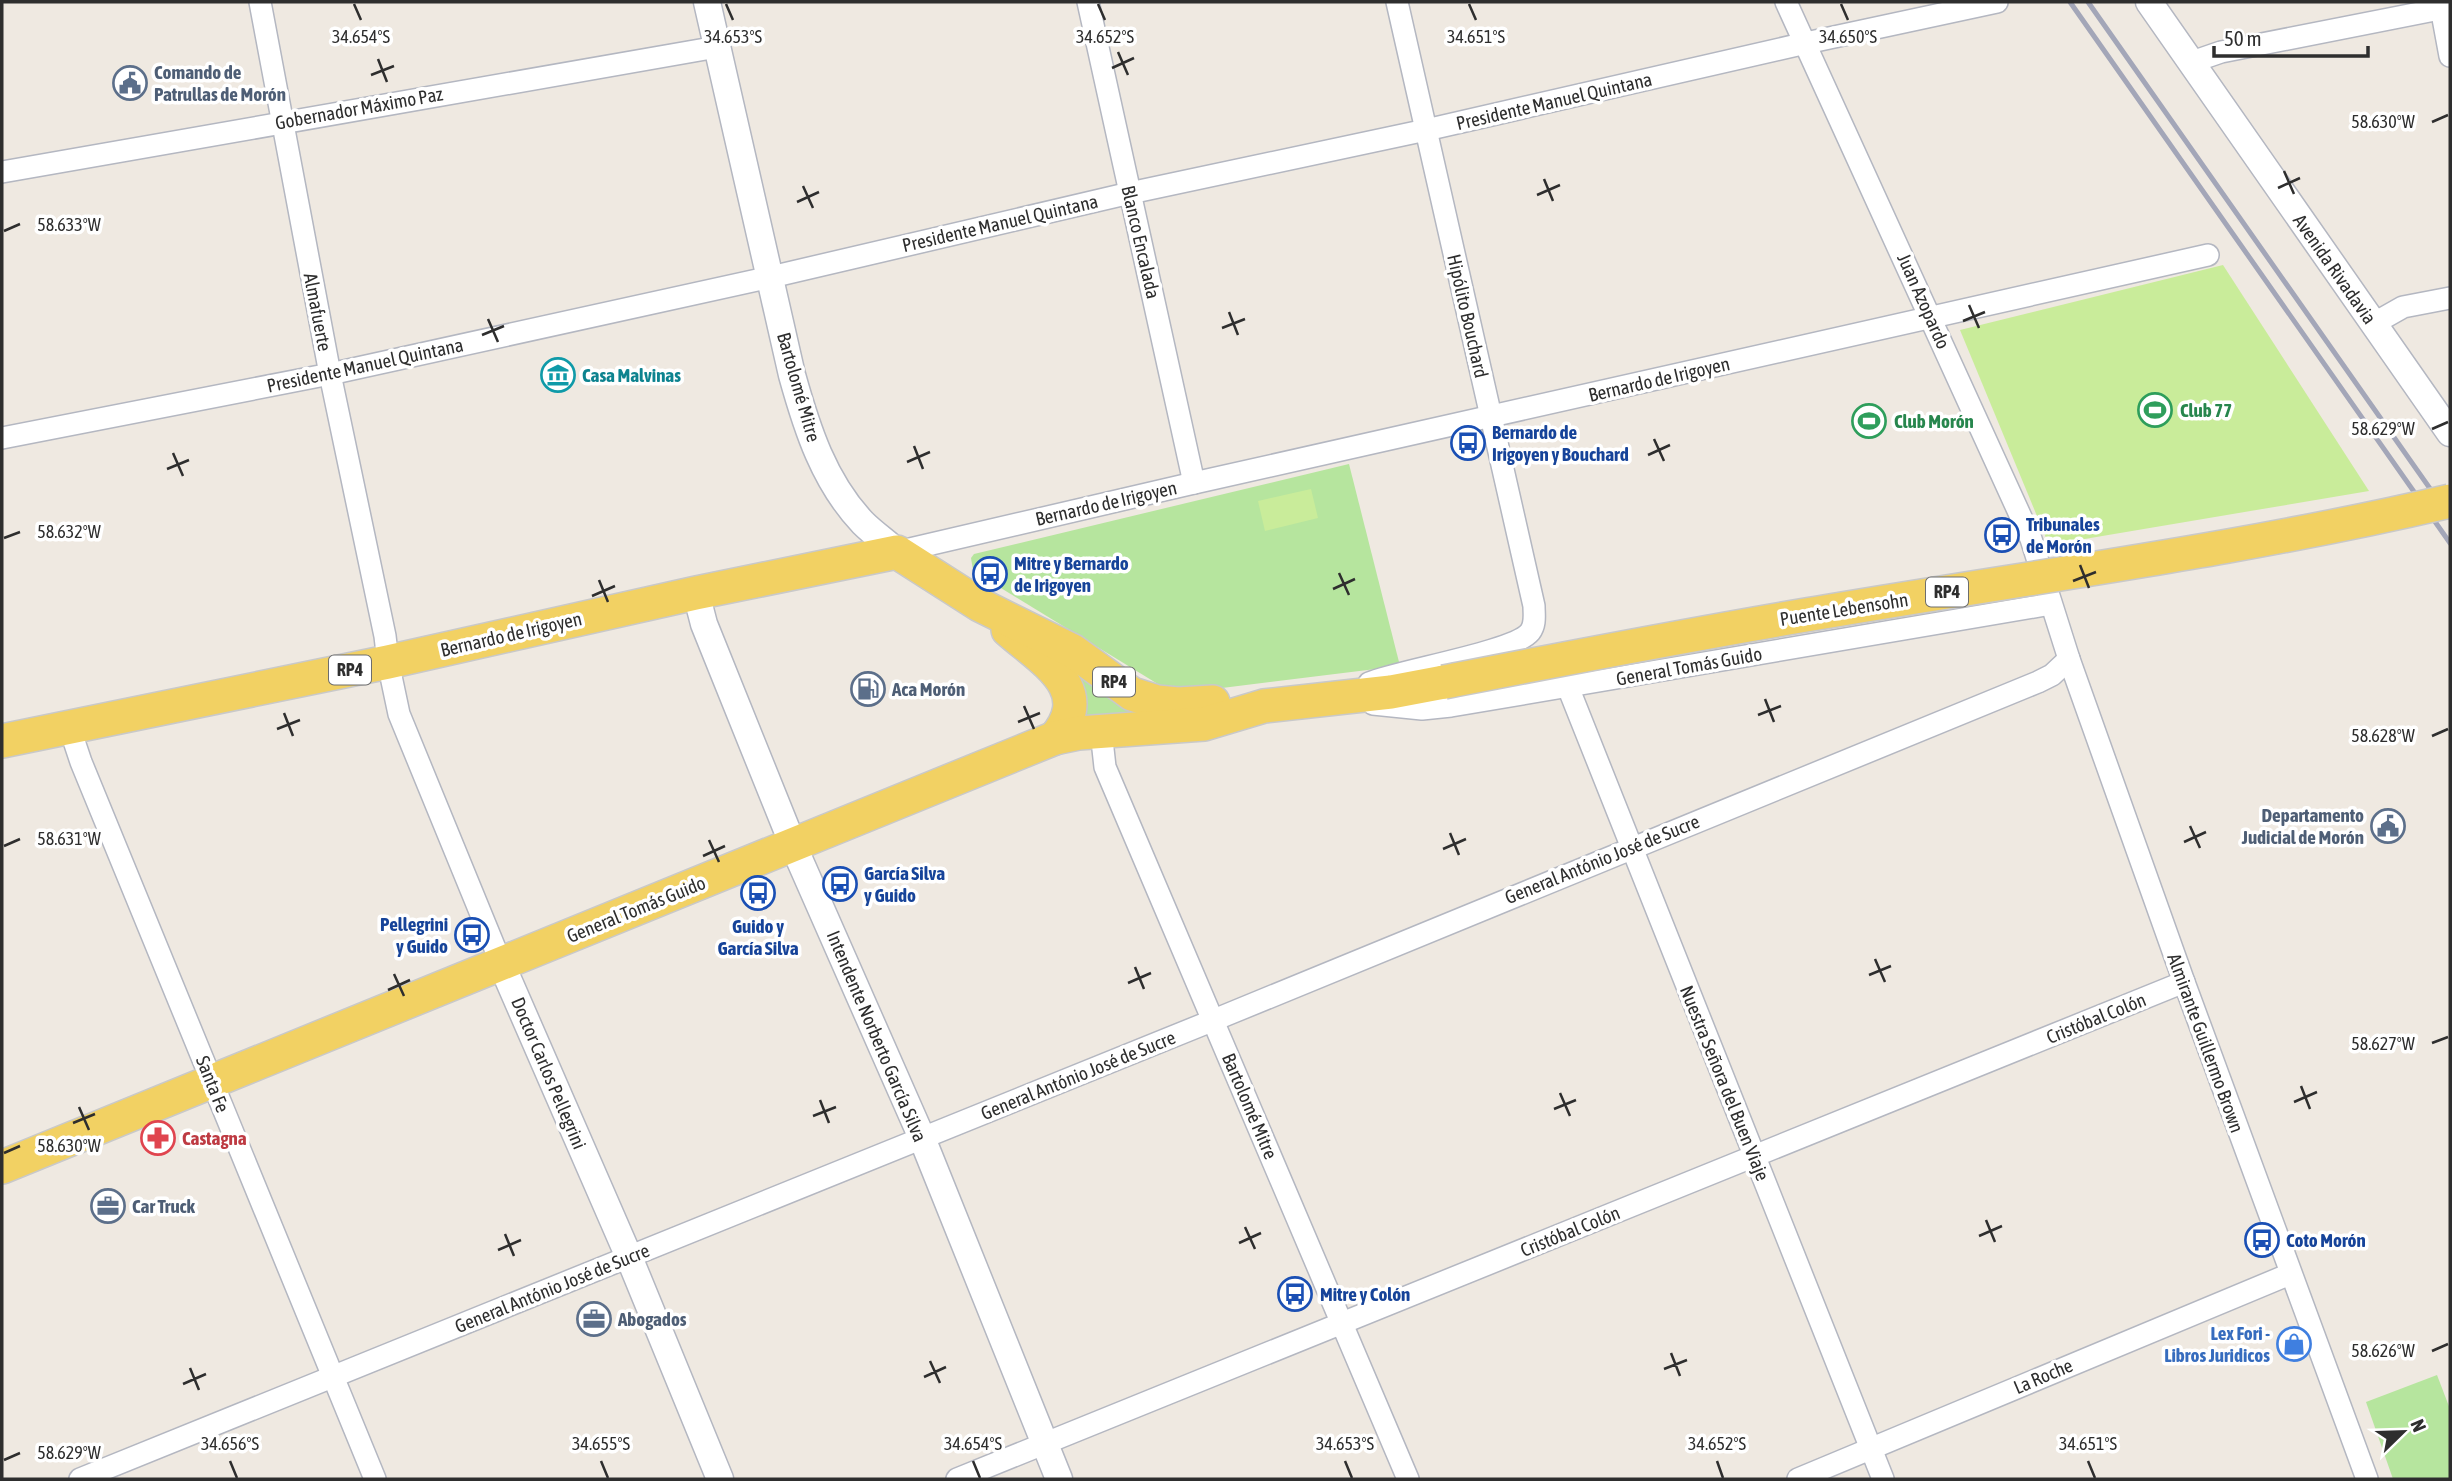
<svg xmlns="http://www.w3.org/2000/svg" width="2452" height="1481" font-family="'Asap Condensed',sans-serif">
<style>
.green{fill:#b6e59e}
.pitch{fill:#c9ec9a}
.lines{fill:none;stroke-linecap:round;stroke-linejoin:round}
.minor-casing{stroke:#b4b7c1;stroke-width:24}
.tertiary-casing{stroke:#b4b7c1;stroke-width:29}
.primary-casing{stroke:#c9c9c9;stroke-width:36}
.minor{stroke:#fff;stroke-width:21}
.tertiary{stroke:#fff;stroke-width:26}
.primary{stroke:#f2d163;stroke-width:33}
.rail{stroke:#a3a6b8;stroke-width:5}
.primary-bridge-casing{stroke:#c9c9c9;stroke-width:36;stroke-linecap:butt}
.primary-bridge{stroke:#f2d163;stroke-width:33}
.ticks{fill:none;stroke:#2e2e2e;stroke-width:2.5}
.labels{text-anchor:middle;stroke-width:7;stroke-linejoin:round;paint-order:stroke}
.shield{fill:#fff;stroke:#6d6d6d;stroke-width:2}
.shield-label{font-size:18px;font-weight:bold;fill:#2e2e2e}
.service-label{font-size:19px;font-weight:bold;fill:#4e5e75;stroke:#fff;text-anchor:start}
.street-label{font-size:19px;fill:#2e2e2e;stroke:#fff}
.culture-label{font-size:19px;font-weight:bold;fill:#0d838f;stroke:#fff;text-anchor:start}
.leisure-label{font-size:19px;font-weight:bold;fill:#27864d;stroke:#fff;text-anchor:start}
.transit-label{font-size:19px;font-weight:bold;fill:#164399;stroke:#fff;text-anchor:start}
.health-label{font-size:19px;font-weight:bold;fill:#be3a42;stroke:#fff;text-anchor:start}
.shop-label{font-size:19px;font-weight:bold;fill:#366cbe;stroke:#fff;text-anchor:end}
.ticks-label{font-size:18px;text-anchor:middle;fill:#2e2e2e;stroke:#fff;stroke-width:7;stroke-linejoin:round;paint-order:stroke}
</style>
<rect width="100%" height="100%" fill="#efe9e1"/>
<g class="green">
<path d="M 1349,464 L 1400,666 L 1206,690 L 1166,689 L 978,574 L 973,570 L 971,558 L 974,554 Z"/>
<path d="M 1065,658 L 1151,710 L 1073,727 Z"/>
<path d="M 2437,1375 L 2450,1409 L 2450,1479 L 2393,1479 L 2366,1402 Z"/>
</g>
<g class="pitch">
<path d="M 2223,265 L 2369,491 L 2049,545 L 1960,330 Z"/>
<path d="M 1311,489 L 1318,518 L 1265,531 L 1258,501 Z"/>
</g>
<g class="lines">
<g class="minor-casing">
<g id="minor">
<path d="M 260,2 L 330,374 L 385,636 L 388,662 L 399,714 L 501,963"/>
<path d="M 1088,2 L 1194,483"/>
<path d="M 1786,2 L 2031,539 L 2069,659 L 2184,982 L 2367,1479"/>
<path d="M 2440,2 L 2450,56"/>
<path d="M 2192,62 L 2221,52 L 2450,7"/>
<path d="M 2,172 L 717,47"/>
<path d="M 2373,324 L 2403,307 L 2450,298"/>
<path d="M 2,438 L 330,374 L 771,277 L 1130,193 L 1426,130 L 1806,43 L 1997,2"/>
<path d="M 897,552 L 1194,483 L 2208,255"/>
<path d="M 1369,683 C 1401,670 1514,652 1530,632 C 1536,624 1534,615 1534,606 L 1397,2"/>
<path d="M 1568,687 L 1883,1479"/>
<path d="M 1373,704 L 1422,709 L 1451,706 L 2051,604"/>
<path d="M 69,726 L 81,762 L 375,1479"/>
<path d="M 1101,731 L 1105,767 L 1408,1479"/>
<path d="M 80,1479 L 1214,1020 L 2038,682 L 2052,675 L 2069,659"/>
<path d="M 957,1479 L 2184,982"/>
<path d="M 1798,1479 L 2290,1274"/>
</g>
</g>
<g class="tertiary-casing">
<g id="tertiary">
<path d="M 707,2 L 792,375 C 807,429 824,482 863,523 C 873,533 886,542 897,552"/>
<path d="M 2149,2 L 2450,433"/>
<path d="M 696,593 L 704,624 L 793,845 L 922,1138 L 1059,1479"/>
<path d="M 501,963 L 629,1257 L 720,1479"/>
</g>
</g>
<g class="primary-casing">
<g id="primary">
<path d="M 1008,630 C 1043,661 1096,689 1055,738"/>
<path d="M 2,741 L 388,662 L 696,593 L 897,552 L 980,605 L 1073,651 L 1132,694 L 1157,702 L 1178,704 L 1213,702"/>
<path d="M 2,1167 L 1055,738 L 1079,733 L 1204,724 L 1264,706 L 1391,692 L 1444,682"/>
</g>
</g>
<use href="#minor" class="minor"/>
<use href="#tertiary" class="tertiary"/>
<use href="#primary" class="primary"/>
<g class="rail">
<path d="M 2070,2 L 2450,543"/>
<path d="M 2088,2 L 2450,517"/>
</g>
<g class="primary-bridge-casing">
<path id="primary-bridge" d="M 1444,682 C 1573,657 1701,632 1830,611 C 2037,576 2246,549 2450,501"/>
</g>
<use href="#primary-bridge" class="primary-bridge"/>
</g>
<path class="ticks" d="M 354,4 L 361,20M 726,4 L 733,20M 1098,4 L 1105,20M 1469,4 L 1476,20M 1841,4 L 1848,20M 1118,52 L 1128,75M 378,59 L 387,82M 1112,68 L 1134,58M 371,75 L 394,66M 2432,122 L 2448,115M 2284,171 L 2294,194M 1544,179 L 1553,201M 803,186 L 813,208M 2278,188 L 2300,178M 1537,195 L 1560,185M 797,202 L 819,192M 4,231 L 20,224M 1969,305 L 1979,328M 1229,312 L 1238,335M 488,319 L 498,342M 1963,321 L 1985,312M 1222,328 L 1245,319M 482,335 L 504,326M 2432,429 L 2448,422M 1654,439 L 1664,461M 914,446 L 923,469M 173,453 L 183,476M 1648,455 L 1670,445M 907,462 L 930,452M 167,469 L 189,460M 4,538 L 20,532M 2080,565 L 2089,588M 1339,573 L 1349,595M 599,580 L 608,602M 2073,581 L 2096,572M 1333,589 L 1355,579M 592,596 L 615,586M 1765,699 L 1774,722M 1024,706 L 1034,729M 284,713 L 293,736M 1758,715 L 1781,706M 1018,722 L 1040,713M 277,729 L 300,720M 2432,736 L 2448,729M 2190,826 L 2200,848M 1450,833 L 1459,855M 709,840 L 719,862M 2184,842 L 2206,832M 4,846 L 20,839M 1443,849 L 1466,839M 703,856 L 725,846M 1875,959 L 1885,982M 1135,967 L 1144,989M 394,974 L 404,996M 1869,975 L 1891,966M 1128,983 L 1151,973M 388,990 L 410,980M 2432,1043 L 2448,1037M 2301,1086 L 2310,1109M 1560,1093 L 1570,1116M 820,1100 L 829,1123M 2294,1102 L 2317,1092M 79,1107 L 89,1130M 1554,1109 L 1576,1100M 813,1116 L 836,1107M 73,1123 L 95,1114M 4,1153 L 20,1146M 1986,1220 L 1995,1242M 1245,1227 L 1255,1249M 505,1234 L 514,1256M 1979,1236 L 2002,1226M 1239,1243 L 1261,1233M 498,1250 L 521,1240M 2432,1351 L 2448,1344M 1671,1353 L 1680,1376M 930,1361 L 940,1383M 190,1368 L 199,1390M 1664,1369 L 1687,1360M 924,1377 L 946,1367M 183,1384 L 206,1374M 4,1460 L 20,1453M 230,1461 L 237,1478M 601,1461 L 608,1478M 973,1461 L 980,1478M 1345,1461 L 1352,1478M 1717,1461 L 1723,1478M 2088,1461 L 2095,1478"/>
<defs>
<g id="civic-ring" transform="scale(1.75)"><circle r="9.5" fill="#fff" stroke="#5c6f8a" stroke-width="1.5"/><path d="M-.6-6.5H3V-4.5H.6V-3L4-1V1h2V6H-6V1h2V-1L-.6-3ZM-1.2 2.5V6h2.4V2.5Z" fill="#5c6f8a"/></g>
<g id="museum-ring" transform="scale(1.75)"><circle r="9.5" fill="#fff" stroke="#0f9aa8" stroke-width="1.5"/><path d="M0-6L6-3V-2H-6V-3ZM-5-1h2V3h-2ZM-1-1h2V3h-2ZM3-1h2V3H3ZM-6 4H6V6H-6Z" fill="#0f9aa8"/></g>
<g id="stadium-ring" transform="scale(1.75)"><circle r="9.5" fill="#fff" stroke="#2e9e5b" stroke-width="1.5"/><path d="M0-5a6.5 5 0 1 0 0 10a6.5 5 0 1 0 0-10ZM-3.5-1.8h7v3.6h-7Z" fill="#2e9e5b"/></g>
<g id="bus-ring" transform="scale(1.75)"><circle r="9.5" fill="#fff" stroke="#1a4fb4" stroke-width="1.5"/><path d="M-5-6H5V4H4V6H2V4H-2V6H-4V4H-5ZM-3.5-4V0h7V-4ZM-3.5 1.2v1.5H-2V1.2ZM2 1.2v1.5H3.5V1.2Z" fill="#1a4fb4"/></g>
<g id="fuel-ring" transform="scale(1.75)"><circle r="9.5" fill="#fff" stroke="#5c6f8a" stroke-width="1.5"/><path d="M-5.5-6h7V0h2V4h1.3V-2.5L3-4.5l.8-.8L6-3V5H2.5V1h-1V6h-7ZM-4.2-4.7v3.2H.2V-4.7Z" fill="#5c6f8a"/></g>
<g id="pharmacy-ring" transform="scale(1.75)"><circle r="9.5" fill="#fff" stroke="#e0444e" stroke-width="1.5"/><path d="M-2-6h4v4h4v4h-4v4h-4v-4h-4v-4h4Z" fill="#e0444e"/></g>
<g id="office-ring" transform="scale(1.75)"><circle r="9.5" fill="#fff" stroke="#5c6f8a" stroke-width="1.5"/><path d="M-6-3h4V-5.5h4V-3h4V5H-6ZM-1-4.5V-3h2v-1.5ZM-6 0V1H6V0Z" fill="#5c6f8a"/></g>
<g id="shop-ring" transform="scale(1.75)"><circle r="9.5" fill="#fff" stroke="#3f7fe0" stroke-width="1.5"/><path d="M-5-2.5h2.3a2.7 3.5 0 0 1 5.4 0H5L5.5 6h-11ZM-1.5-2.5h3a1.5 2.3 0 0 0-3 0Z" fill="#3f7fe0"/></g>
</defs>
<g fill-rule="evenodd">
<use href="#civic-ring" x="130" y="83"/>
<use href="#museum-ring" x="558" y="375"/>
<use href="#stadium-ring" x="2155" y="410"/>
<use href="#stadium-ring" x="1869" y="421"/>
<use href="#bus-ring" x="1468" y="443"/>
<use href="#bus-ring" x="2002" y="535"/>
<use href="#bus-ring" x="990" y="574"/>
<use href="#fuel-ring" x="868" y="689"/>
<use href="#civic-ring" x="2388" y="826"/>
<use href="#bus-ring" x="840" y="884"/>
<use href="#bus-ring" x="758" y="893"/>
<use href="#bus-ring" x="472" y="935"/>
<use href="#pharmacy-ring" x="158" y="1138"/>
<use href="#office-ring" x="108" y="1206"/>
<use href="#bus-ring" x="2262" y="1240"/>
<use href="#bus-ring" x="1295" y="1294"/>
<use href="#office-ring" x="594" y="1319"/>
<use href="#shop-ring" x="2294" y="1344"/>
</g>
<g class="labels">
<g class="shield">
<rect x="1926" y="577.5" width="42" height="29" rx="5"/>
<rect x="329" y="655.5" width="42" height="29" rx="5"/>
<rect x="1093" y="667.5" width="42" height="29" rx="5"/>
</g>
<g class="shield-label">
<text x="1947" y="598">RP4</text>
<text x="350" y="676">RP4</text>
<text x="1114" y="688">RP4</text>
</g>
<g class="service-label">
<text x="154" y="79">Comando de<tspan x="154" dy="22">Patrullas de Morón</tspan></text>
<text x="892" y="696">Aca Morón</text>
<text x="2364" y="822" text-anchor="end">Departamento<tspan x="2364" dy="22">Judicial de Morón</tspan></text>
<text x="132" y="1213">Car Truck</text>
<text x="618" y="1326">Abogados</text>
</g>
<g class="street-label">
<text transform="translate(1554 101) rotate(-13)" y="7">Presidente Manuel Quintana</text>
<text transform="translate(359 108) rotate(-10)" y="7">Gobernador Máximo Paz</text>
<text transform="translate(1000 223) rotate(-13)" y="7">Presidente Manuel Quintana</text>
<text transform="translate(1141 242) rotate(77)" y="7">Blanco Encalada</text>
<text transform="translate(2335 269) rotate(55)" y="7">Avenida Rivadavia</text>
<text transform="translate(1924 301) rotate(66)" y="7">Juan Azopardo</text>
<text transform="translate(318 312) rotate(79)" y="7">Almafuerte</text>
<text transform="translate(1468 316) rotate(77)" y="7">Hipólito Bouchard</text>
<text transform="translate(365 365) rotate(-12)" y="7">Presidente Manuel Quintana</text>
<text transform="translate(1659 379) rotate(-13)" y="7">Bernardo de Irigoyen</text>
<text transform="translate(799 387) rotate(74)" y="7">Bartolomé Mitre</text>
<text transform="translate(1106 503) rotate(-13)" y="7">Bernardo de Irigoyen</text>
<text transform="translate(1844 609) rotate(-9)" y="7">Puente Lebensohn</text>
<text transform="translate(511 634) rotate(-13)" y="7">Bernardo de Irigoyen</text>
<text transform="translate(1689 666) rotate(-10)" y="7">General Tomás Guido</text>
<text transform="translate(1602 859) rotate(-22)" y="7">General António José de Sucre</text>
<text transform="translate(636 909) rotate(-22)" y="7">General Tomás Guido</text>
<text transform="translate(2096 1018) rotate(-22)" y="7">Cristóbal Colón</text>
<text transform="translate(877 1036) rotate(67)" y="7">Intendente Norberto García Silva</text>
<text transform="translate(2206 1043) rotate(70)" y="7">Almirante Guillermo Brown</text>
<text transform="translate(549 1073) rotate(67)" y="7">Doctor Carlos Pellegrini</text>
<text transform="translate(1078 1075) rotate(-22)" y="7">General António José de Sucre</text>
<text transform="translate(1725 1083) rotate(68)" y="7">Nuestra Señora del Buen Viaje</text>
<text transform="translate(213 1084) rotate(68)" y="7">Santa Fe</text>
<text transform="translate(1250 1106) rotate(67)" y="7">Bartolomé Mitre</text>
<text transform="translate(1570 1231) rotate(-22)" y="7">Cristóbal Colón</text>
<text transform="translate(552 1288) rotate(-22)" y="7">General António José de Sucre</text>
<text transform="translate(2043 1376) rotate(-23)" y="7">La Roche</text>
</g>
<g class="culture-label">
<text x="582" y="382">Casa Malvinas</text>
</g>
<g class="leisure-label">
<text x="2180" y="417">Club 77</text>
<text x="1894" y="428">Club Morón</text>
</g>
<g class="transit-label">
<text x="1492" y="439">Bernardo de<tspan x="1492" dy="22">Irigoyen y Bouchard</tspan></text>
<text x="2026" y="531">Tribunales<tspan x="2026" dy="22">de Morón</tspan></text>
<text x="1014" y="570">Mitre y Bernardo<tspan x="1014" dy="22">de Irigoyen</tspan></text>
<text x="864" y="880">García Silva<tspan x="864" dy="22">y Guido</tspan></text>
<text x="448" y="931" text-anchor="end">Pellegrini<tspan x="448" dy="22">y Guido</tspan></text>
<text x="758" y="933" text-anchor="middle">Guido y<tspan x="758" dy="22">García Silva</tspan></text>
<text x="2286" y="1247">Coto Morón</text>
<text x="1320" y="1301">Mitre y Colón</text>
</g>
<g class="health-label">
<text x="182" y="1145">Castagna</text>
</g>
<g class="shop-label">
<text x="2270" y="1340">Lex Fori -<tspan x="2270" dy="22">Libros Juridicos</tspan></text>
</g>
</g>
<g class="ticks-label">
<text x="361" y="43">34.654°S</text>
<text x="733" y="43">34.653°S</text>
<text x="1105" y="43">34.652°S</text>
<text x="1476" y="43">34.651°S</text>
<text x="1848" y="43">34.650°S</text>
<text x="2383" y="128">58.630°W</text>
<text x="69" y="231">58.633°W</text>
<text x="2383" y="435">58.629°W</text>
<text x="69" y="538">58.632°W</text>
<text x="2383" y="742">58.628°W</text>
<text x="69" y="845">58.631°W</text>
<text x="2383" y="1050">58.627°W</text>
<text x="69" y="1152">58.630°W</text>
<text x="2383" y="1357">58.626°W</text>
<text x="230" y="1450">34.656°S</text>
<text x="601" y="1450">34.655°S</text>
<text x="973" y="1450">34.654°S</text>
<text x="1345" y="1450">34.653°S</text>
<text x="1717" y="1450">34.652°S</text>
<text x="2088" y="1450">34.651°S</text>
<text x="69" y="1459">58.629°W</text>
</g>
<rect width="2452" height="1481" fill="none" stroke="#2e2e2e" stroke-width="7"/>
<g transform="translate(2403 1432) rotate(67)" stroke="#ffffff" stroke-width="5" paint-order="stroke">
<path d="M0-5L12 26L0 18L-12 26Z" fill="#2e2e2e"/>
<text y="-10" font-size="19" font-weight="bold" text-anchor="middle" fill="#2e2e2e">N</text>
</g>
<path d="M2214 46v10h154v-10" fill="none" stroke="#2e2e2e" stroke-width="3.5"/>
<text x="2224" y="46" font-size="21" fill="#2e2e2e" stroke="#ffffff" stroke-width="5" paint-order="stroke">50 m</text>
</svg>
